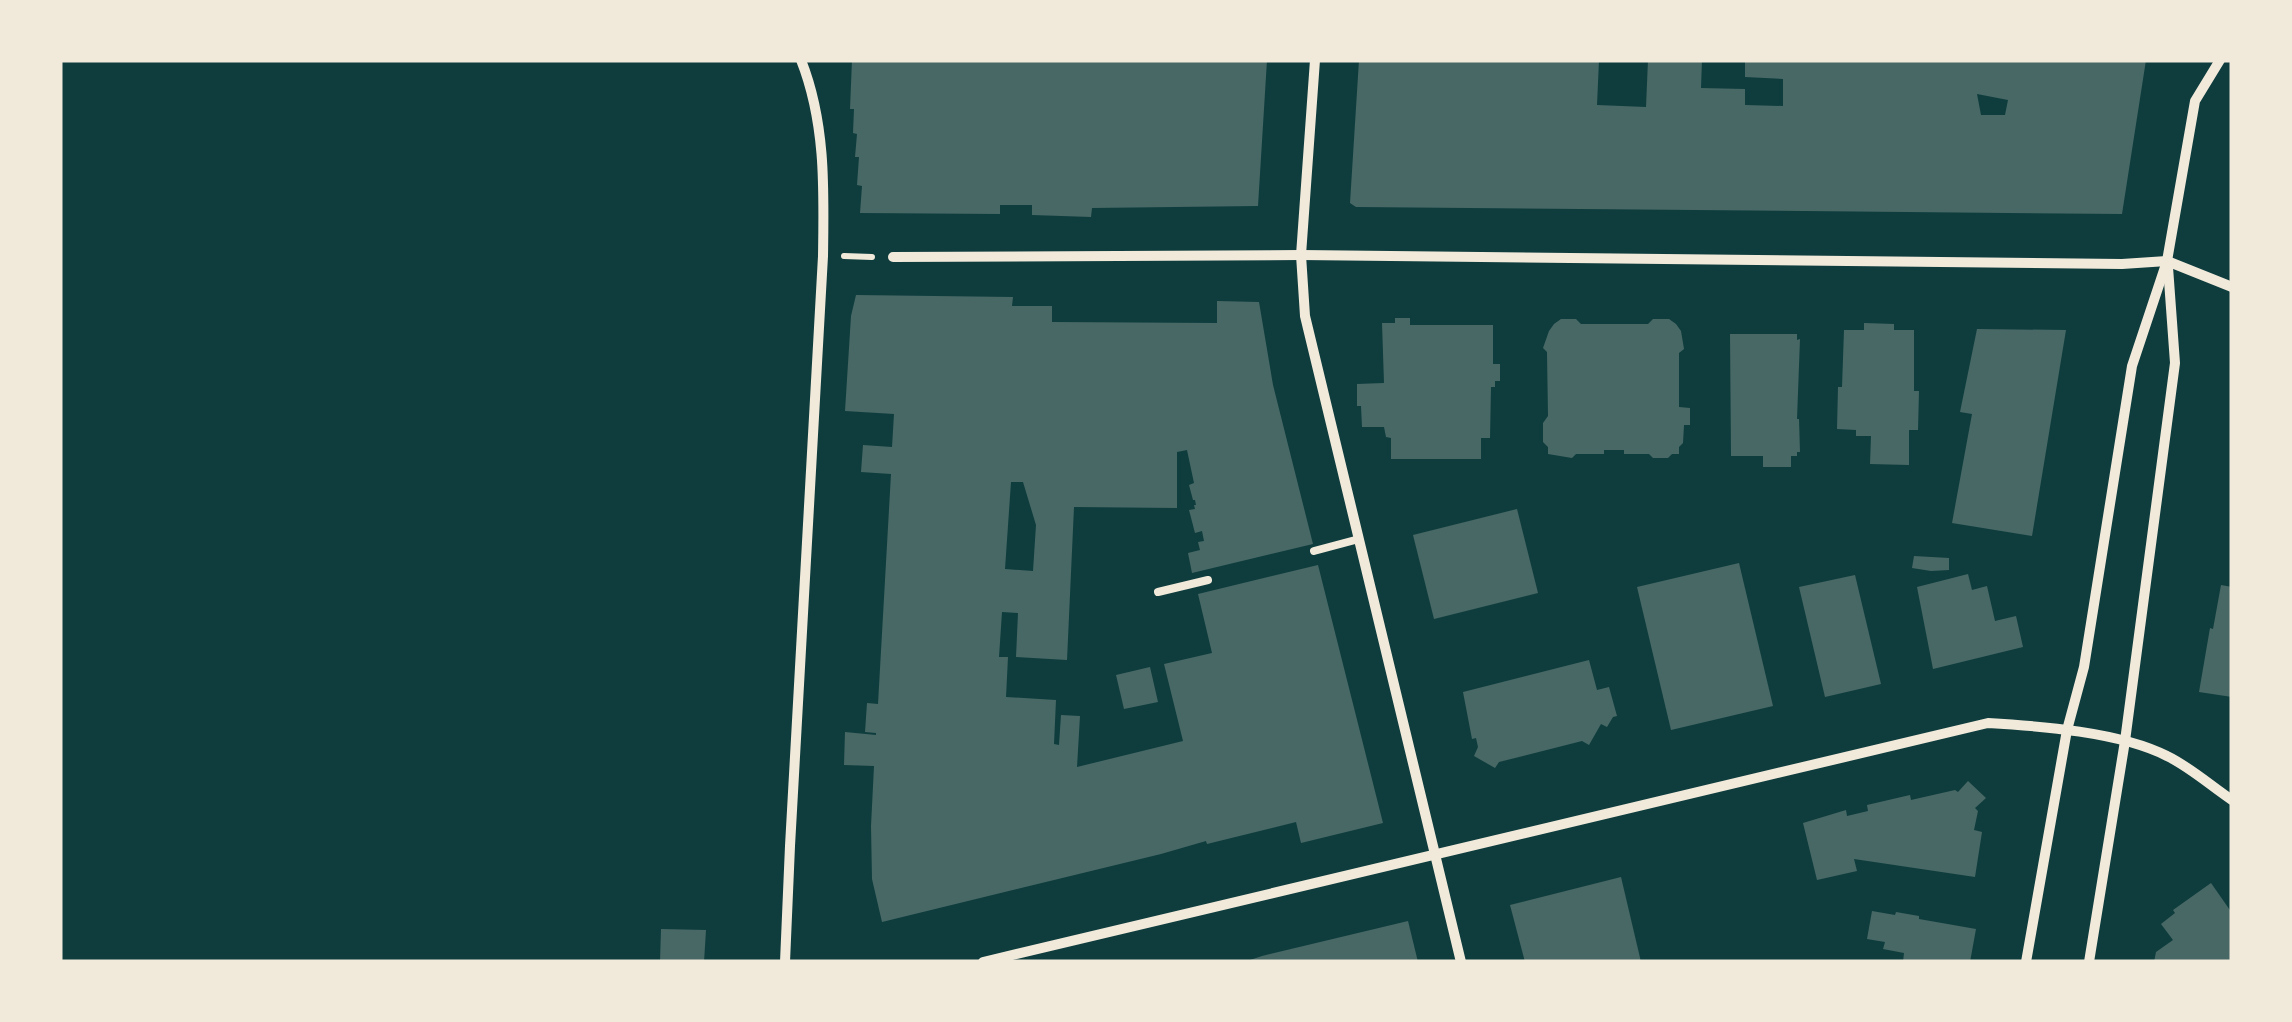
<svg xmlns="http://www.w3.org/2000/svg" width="2292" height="1022" font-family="'IBM Plex Sans',sans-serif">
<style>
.building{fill:#486865;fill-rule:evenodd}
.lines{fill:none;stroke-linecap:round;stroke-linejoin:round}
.path{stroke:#f1e9da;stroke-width:6}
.service{stroke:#f1e9da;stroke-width:8}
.minor{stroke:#f1e9da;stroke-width:10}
</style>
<rect width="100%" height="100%" fill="#0f3d3e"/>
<g class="building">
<path d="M 852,60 L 1267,60 L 1258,206 L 1092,208 L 1091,217 L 1032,215 L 1032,205 L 1000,205 L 1000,214 L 860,213 L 862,186 L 857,185 L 859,157 L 855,157 L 857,134 L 853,133 L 854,109 L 850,109 Z"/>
<path d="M 1359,60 L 1599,60 L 1597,105 L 1646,107 L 1648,60 L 1702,60 L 1701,88 L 1745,89 L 1745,105 L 1783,106 L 1783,79 L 1745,77 L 1745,60 L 2146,60 L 2122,214 L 1356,207 L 1350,203 ZM 1977,94 L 2008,100 L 2005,115 L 1981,115 Z"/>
<path d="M 856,295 L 1013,297 L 1012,306 L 1052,306 L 1052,322 L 1217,323 L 1217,301 L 1259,302 L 1273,385 L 1313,544 L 1192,573 L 1188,553 L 1200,550 L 1198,542 L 1204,541 L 1202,531 L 1195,533 L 1189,510 L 1195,509 L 1194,505 L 1196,505 L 1195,500 L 1193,500 L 1189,485 L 1194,483 L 1187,450 L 1177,452 L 1177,508 L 1074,507 L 1067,660 L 1016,657 L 1018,613 L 1002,612 L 999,657 L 1008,657 L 1006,697 L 1056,700 L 1054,744 L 1059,745 L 1061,715 L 1080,716 L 1077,767 L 1183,741 L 1164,664 L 1212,653 L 1198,594 L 1318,565 L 1383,823 L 1301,843 L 1296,822 L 1207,844 L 1206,841 L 1161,854 L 882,922 L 872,879 L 871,826 L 874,766 L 844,765 L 845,732 L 876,735 L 876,733 L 865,732 L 867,703 L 878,704 L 891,474 L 861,472 L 863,445 L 892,447 L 894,414 L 845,411 L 851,316 ZM 1011,482 L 1023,482 L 1036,525 L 1033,571 L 1005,569 Z"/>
<path d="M 1395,318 L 1410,318 L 1410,325 L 1493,325 L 1493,364 L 1500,364 L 1500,381 L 1495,381 L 1495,387 L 1491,387 L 1490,438 L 1481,438 L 1481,459 L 1391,459 L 1391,438 L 1386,437 L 1384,427 L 1362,427 L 1361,406 L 1357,406 L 1357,384 L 1384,383 L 1382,323 L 1395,323 Z"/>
<path d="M 1561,319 L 1576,319 L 1581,324 L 1648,324 L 1653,319 L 1669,319 L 1676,324 L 1681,331 L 1684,349 L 1679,353 L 1679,407 L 1690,408 L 1690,425 L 1684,425 L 1683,443 L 1679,447 L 1679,454 L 1672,454 L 1668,458 L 1653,458 L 1649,454 L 1624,454 L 1624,450 L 1604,450 L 1604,454 L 1576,454 L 1572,458 L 1548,454 L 1548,447 L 1543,442 L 1543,423 L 1548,416 L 1547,352 L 1543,348 L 1549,331 L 1554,324 Z"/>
<path d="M 1864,323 L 1894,324 L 1894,330 L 1914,330 L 1914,391 L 1919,391 L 1918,430 L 1909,430 L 1909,465 L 1870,464 L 1871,436 L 1856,436 L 1856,430 L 1837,429 L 1838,387 L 1842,387 L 1844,330 L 1864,330 Z"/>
<path d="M 1977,329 L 2066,330 L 2032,536 L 1952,523 L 1972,414 L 1960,412 Z"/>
<path d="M 1730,334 L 1797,334 L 1797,340 L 1800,339 L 1797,419 L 1799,419 L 1800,452 L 1797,452 L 1797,456 L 1791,456 L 1791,467 L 1763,467 L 1763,456 L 1731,456 Z"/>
<path d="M 1517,509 L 1538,593 L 1434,619 L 1413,535 Z"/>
<path d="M 1914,556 L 1949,558 L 1949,570 L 1931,571 L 1912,568 Z"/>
<path d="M 1739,563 L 1773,706 L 1671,730 L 1637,587 Z"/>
<path d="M 1968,574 L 1972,590 L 1987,586 L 1995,621 L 2016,616 L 2023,647 L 1933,669 L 1917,587 Z"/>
<path d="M 1855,575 L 1881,684 L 1825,697 L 1799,587 Z"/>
<path d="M 2221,585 L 2232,587 L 2232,697 L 2199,692 L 2210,628 L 2213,629 Z"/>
<path d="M 1589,660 L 1597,690 L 1609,687 L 1617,716 L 1613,717 L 1607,727 L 1601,724 L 1589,745 L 1582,741 L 1499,762 L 1495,768 L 1474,756 L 1478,747 L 1476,738 L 1472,739 L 1463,692 Z"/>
<path d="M 1150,667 L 1158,702 L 1124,709 L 1116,675 Z"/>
<path d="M 1968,781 L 1986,798 L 1975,808 L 1978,811 L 1974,830 L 1982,832 L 1975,877 L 1854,859 L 1857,871 L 1817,880 L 1803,823 L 1846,810 L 1847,816 L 1868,811 L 1867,805 L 1910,795 L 1911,800 L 1955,790 L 1958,792 Z"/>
<path d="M 1621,877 L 1641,962 L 1525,962 L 1510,905 Z"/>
<path d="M 2211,883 L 2232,913 L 2232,962 L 2154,962 L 2156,952 L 2173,940 L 2161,924 L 2175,913 L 2173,910 Z"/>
<path d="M 1872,911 L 1895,915 L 1896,912 L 1919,916 L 1919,919 L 1976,929 L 1970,962 L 1903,962 L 1904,953 L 1883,949 L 1885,942 L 1867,939 Z"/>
<path d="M 1408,921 L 1418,962 L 1244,962 L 1262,956 Z"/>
<path d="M 661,929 L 706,930 L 704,962 L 660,962 Z"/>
</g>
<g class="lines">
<path class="path" d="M 844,256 L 872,257"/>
<g class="service">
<path d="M 1314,551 L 1359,539"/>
<path d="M 1158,592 L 1208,580"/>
</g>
<g class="minor">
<path d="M 1315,60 L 1301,255 L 1305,316 L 1461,962"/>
<path d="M 893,257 L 1301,255 L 2122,264 L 2167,261 L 2232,287"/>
<path d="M 785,962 L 790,846 L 823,256 C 824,190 826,123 801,60"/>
<path d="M 983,962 L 1988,723 C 2040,726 2120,732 2167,756 C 2190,767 2211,786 2232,800"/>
<path d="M 2026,962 L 2067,730 L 2084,667 L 2132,366 L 2167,261 L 2195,101 L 2220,60"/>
<path d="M 2089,962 L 2125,741 L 2175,363 L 2168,267"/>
</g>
</g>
<rect width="2292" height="1022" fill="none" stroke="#f1e9da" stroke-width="125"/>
</svg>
